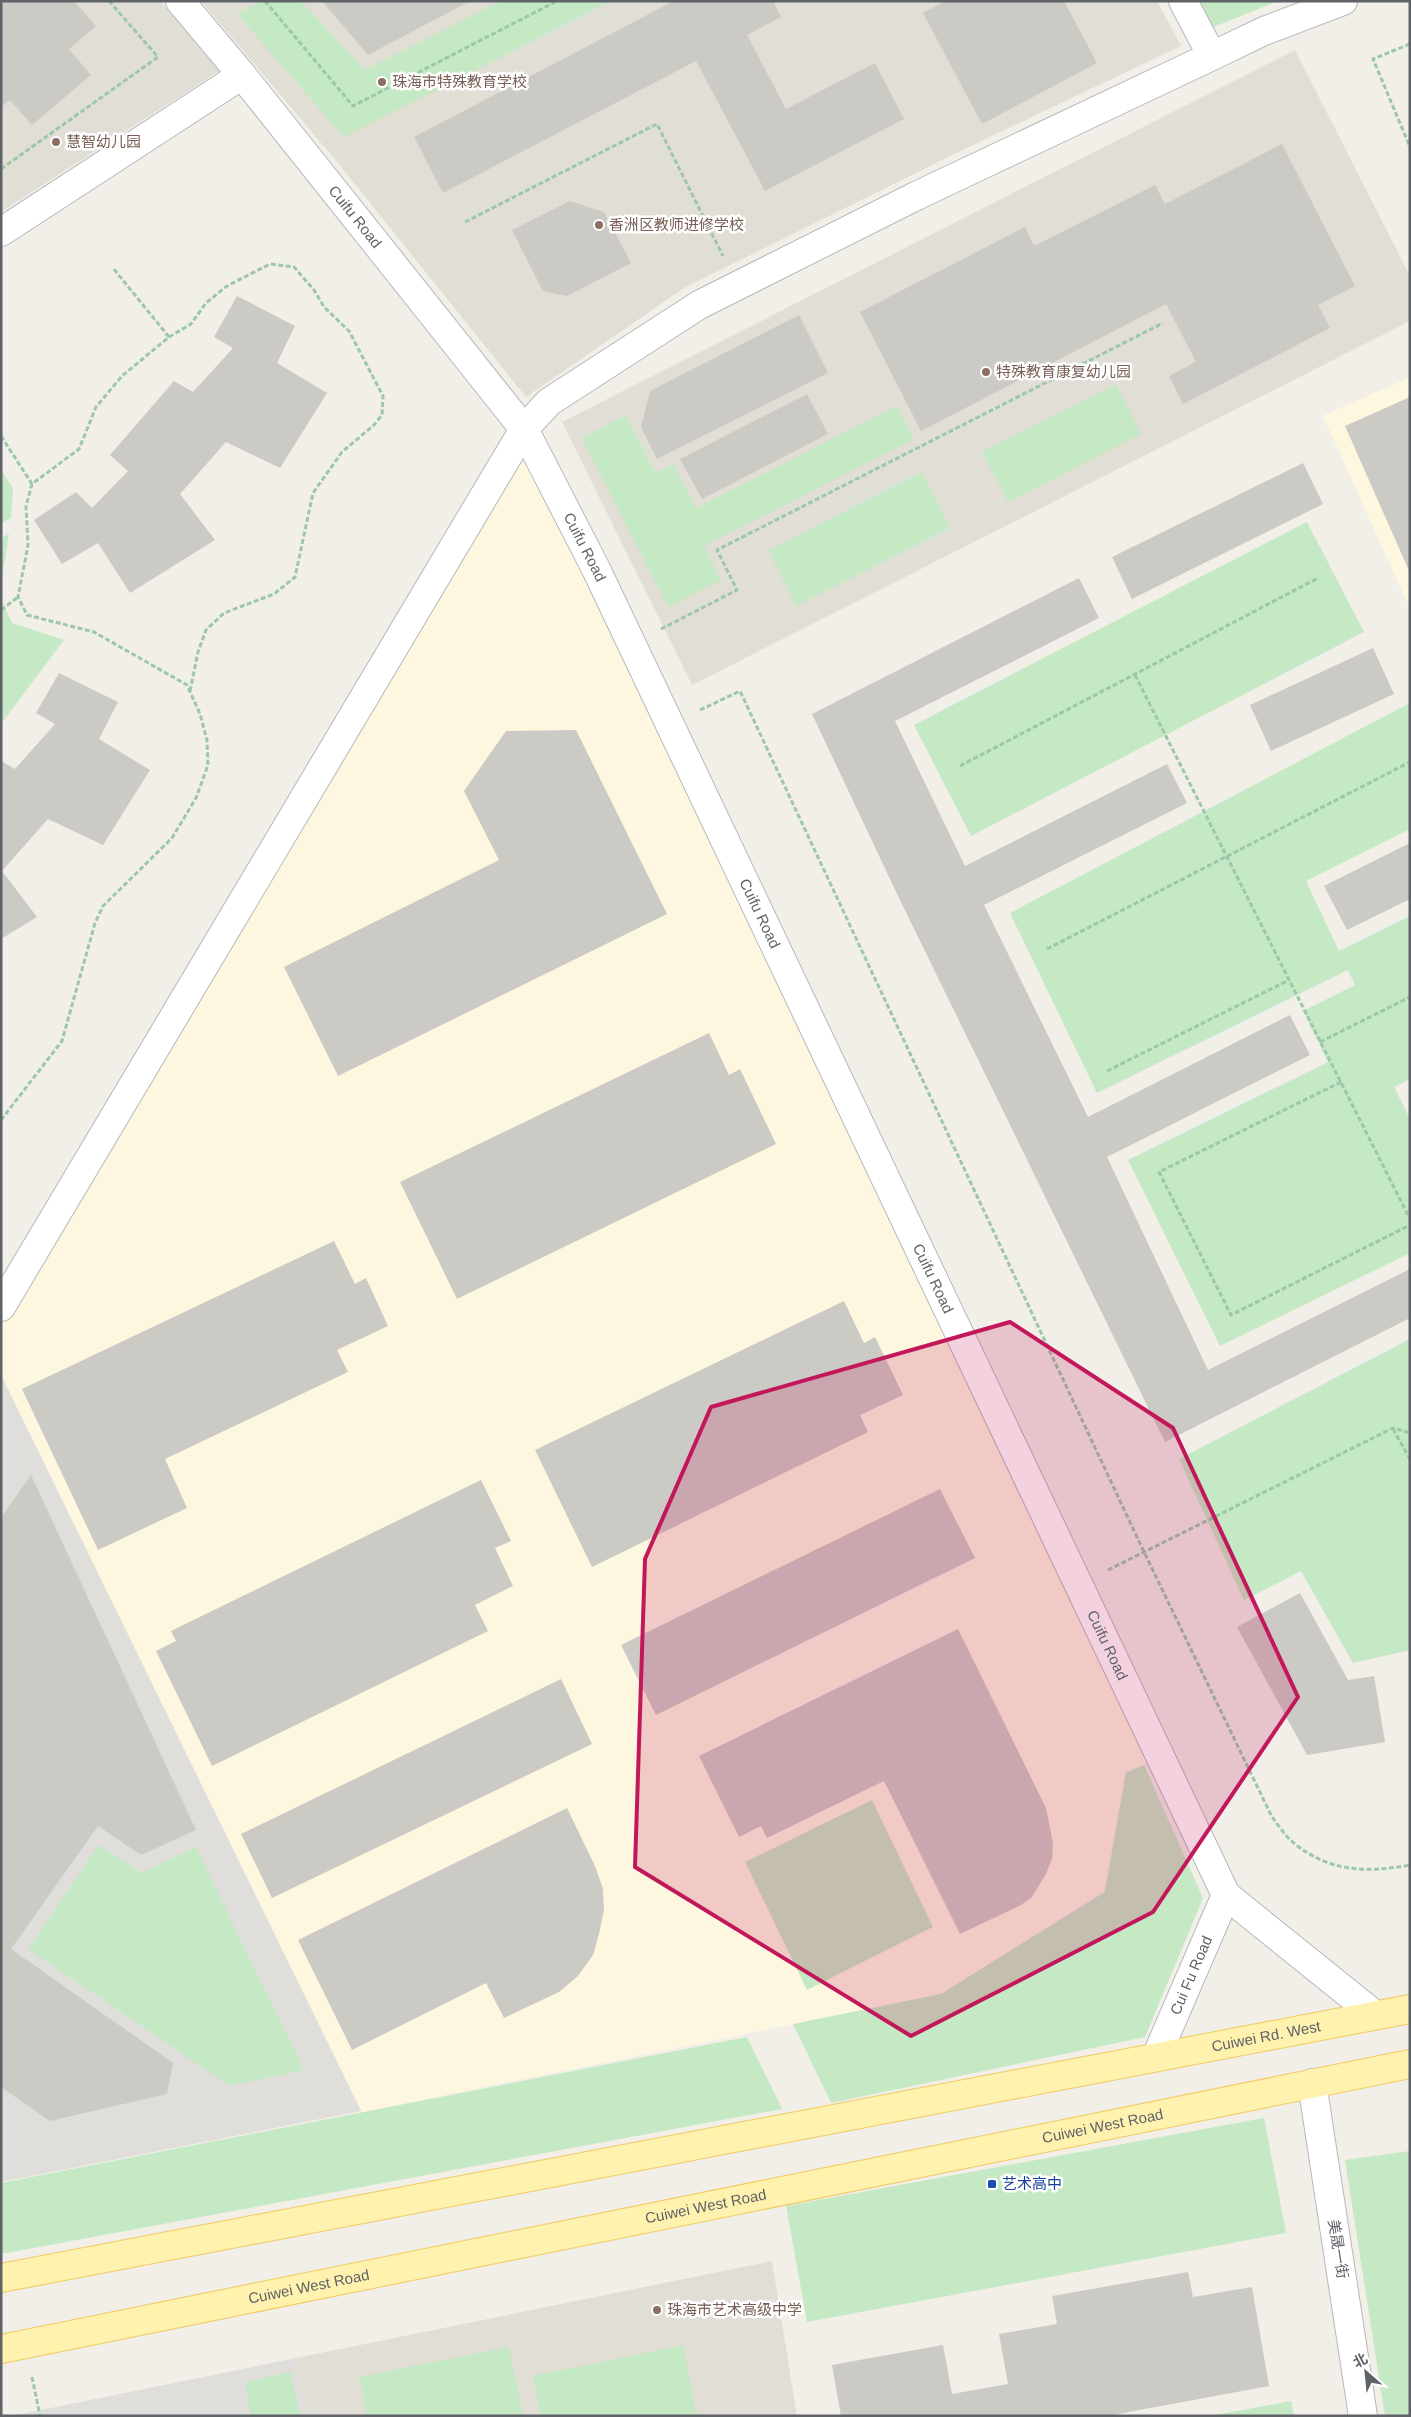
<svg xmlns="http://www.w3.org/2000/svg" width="1411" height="2417" font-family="Arial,'Noto Sans SC',sans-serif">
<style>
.commercial{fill:#fef7e0}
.industrial{fill:#e0deda}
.education{fill:#e1ded6}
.green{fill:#c5e8c5}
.building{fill:#cccac5}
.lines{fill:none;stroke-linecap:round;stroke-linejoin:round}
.minor-casing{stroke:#b5b8bc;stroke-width:30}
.major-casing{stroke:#f2c960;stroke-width:30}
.path{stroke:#9cc7a9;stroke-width:3;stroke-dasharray:5 2.5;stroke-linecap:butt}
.minor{stroke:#fff;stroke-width:28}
.major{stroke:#fff2af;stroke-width:28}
.marked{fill:#c2185b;fill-opacity:0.2;stroke:#c2185b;stroke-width:4;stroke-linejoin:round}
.education-dot{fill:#8d6e63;stroke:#fff;stroke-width:2}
.transit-dot{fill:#1a4fb4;stroke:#fff;stroke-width:2}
.labels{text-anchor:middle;stroke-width:5;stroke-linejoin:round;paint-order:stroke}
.education-label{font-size:15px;fill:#785e54;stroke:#fff;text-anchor:start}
.street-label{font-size:15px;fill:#5f6368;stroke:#fff}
.transit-label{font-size:15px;fill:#164399;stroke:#fff;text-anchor:start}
</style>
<rect width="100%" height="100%" fill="#f1efe8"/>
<g class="commercial">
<path d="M 1410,377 L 1410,609 L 1323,416 Z"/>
<path d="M 523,430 L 1160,1758 L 1125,1772 L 1104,1891 L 941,1994 L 362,2112 L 1,1375 L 1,1308 Z"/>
</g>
<g class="industrial">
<path d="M 1,1375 L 361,2111 L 1,2182 Z"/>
<path d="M 296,2358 L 308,2416 L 12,2416 Z"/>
</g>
<g class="education">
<path d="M 1,1 L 160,1 L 219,71 L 1,212 Z"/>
<path d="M 201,1 L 1157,1 L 1181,46 L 954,154 L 684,288 L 526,397 L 338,163 Z"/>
<path d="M 1295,50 L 1410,276 L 1410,321 L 692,685 L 562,422 Z"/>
<path d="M 772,2261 L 797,2416 L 308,2416 L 296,2358 Z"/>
</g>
<g class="green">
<path d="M 262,1 L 301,1 L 365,70 L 501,1 L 611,1 L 344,137 L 237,14 Z"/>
<path d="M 1200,1 L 1278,1 L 1211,28 Z"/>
<path d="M 1116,384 L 1141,434 L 1008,502 L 982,452 Z"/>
<path d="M 897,406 L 914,439 L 704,546 L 721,580 L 668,607 L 582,438 L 626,415 L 656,473 L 673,464 L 696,508 Z"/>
<path d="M 1,470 L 13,488 L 11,518 L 1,524 Z"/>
<path d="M 922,472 L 950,528 L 796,606 L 768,550 Z"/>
<path d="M 1307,522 L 1364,632 L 971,836 L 914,725 Z"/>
<path d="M 9,534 L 1,584 L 1,538 Z"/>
<path d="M 1,600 L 12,623 L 64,640 L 1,724 Z"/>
<path d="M 1408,704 L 1410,708 L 1410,829 L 1306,881 L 1339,951 L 1410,916 L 1410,1079 L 1394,1087 L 1410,1119 L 1410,1253 L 1220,1346 L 1128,1160 L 1328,1062 L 1303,1011 L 1355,985 L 1348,970 L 1097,1093 L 1010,913 Z"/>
<path d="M 1410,1339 L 1410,1650 L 1353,1663 L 1301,1571 L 1244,1600 L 1179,1459 Z"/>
<path d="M 1144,1765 L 1203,1898 L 1145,2037 L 831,2103 L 793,2024 L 941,1994 L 1105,1892 L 1126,1773 Z"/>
<path d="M 872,1800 L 933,1927 L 807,1990 L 745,1862 Z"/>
<path d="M 99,1845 L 142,1873 L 196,1847 L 304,2070 L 230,2086 L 28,1949 Z"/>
<path d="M 747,2037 L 782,2109 L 1,2254 L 1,2183 Z"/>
<path d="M 1264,2118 L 1286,2233 L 807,2322 L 786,2206 Z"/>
<path d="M 1410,2151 L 1410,2416 L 1385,2416 L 1345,2160 Z"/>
<path d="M 683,2345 L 697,2416 L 541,2416 L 533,2376 Z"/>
<path d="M 509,2347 L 523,2416 L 367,2416 L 359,2377 Z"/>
<path d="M 291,2372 L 300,2416 L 251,2416 L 245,2382 Z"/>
<path d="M 1291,2401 L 1294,2416 L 1210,2416 Z"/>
</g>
<g class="building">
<path d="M 1,1 L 74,1 L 96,26 L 69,49 L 91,75 L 32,125 L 10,100 L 1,107 Z"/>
<path d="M 322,1 L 470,1 L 368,55 Z"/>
<path d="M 674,1 L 773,1 L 781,17 L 747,35 L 786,109 L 875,63 L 904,119 L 765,191 L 696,61 L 443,193 L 414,137 Z"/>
<path d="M 946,1 L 1064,1 L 1097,63 L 982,124 L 923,13 Z"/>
<path d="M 1282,144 L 1355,286 L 1318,305 L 1330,328 L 1183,404 L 1169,376 L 1196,362 L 1166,304 L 921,431 L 860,312 L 1025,227 L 1034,246 L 1155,185 L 1165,204 Z"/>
<path d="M 570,201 L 604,212 L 631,263 L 567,296 L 543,291 L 512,230 Z"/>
<path d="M 237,296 L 295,326 L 277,363 L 327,393 L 280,468 L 226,442 L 180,494 L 215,540 L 130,593 L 98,543 L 62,564 L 34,520 L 76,492 L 92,508 L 128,471 L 110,455 L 174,381 L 193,392 L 233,348 L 214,337 Z"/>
<path d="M 799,315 L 828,373 L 657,459 L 641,427 L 650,391 Z"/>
<path d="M 807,394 L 828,434 L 702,499 L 680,459 Z"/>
<path d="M 1410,397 L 1410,573 L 1345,426 Z"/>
<path d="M 1303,463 L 1323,504 L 1132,599 L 1112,557 Z"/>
<path d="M 1079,578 L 1099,618 L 895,721 L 965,866 L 1167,764 L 1187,803 L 984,905 L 1088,1117 L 1290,1015 L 1310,1055 L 1107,1157 L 1208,1370 L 1410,1269 L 1410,1318 L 1165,1442 L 899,898 L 812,714 Z"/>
<path d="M 1373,648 L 1394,694 L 1271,751 L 1250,705 Z"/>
<path d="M 59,673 L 118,702 L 99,739 L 150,770 L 103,845 L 48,819 L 2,871 L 37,917 L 1,939 L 1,761 L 15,769 L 55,724 L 36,713 Z"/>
<path d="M 576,730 L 667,914 L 338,1076 L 284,967 L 499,860 L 464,791 L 506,731 Z"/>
<path d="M 1410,843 L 1410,899 L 1347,930 L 1324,886 Z"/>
<path d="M 709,1033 L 729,1075 L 740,1069 L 776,1144 L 457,1299 L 400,1182 Z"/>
<path d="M 334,1241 L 355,1284 L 366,1278 L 388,1326 L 337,1350 L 348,1372 L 165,1459 L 187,1508 L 98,1550 L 22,1389 Z"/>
<path d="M 844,1301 L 864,1343 L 875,1337 L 903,1395 L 860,1415 L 868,1432 L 592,1567 L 535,1450 Z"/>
<path d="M 31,1475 L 196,1830 L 141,1855 L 98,1826 L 11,1949 L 173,2063 L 167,2094 L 50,2121 L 1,2087 L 1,1518 Z"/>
<path d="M 481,1480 L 511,1541 L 495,1548 L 513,1586 L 475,1605 L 488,1631 L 212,1766 L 156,1651 L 176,1641 L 171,1631 Z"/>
<path d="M 940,1489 L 975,1558 L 656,1715 L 621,1645 Z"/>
<path d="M 1300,1593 L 1348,1680 L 1374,1676 L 1385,1742 L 1307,1755 L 1237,1627 Z"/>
<path d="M 958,1629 L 1046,1808 L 1053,1843 L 1052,1859 L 1046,1874 L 1032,1897 L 1021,1905 L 960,1934 L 884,1781 L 767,1838 L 761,1826 L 739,1837 L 699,1756 Z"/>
<path d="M 561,1679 L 592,1744 L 272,1898 L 241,1834 Z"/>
<path d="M 567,1808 L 595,1866 L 603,1889 L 604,1910 L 599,1934 L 593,1955 L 578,1976 L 559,1992 L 504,2018 L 486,1983 L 352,2050 L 298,1940 Z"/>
<path d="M 1188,2272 L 1193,2297 L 1252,2287 L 1269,2386 L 1107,2416 L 841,2416 L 832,2365 L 943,2345 L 952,2394 L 1008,2384 L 999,2334 L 1057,2324 L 1052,2296 Z"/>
</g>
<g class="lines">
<g class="minor-casing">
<g id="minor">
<path id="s1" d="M 180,1 L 242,75 L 524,429 L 596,569 L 1226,1895 L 1375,2015"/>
<path d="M 1183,1 L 1212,56"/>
<path d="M 1,232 L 242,75"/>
<path d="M 1,1307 L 524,429 L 549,402 L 699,305 L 916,196 L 1212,56 L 1264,31 L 1343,1"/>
<path id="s2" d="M 1156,2057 L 1226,1895"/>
<path d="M 1312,2083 L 1363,2416"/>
</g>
</g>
<g class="major-casing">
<g id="major">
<path id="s3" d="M 1,2278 L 1410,2009"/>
<path id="s4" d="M 1,2349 L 1410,2064"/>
</g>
</g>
<g class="path">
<path d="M 265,1 L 353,106 L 557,1"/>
<path d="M 1410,44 L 1373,59 L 1410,147"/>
<path d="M 1,169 L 158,57 L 109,1"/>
<path d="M 465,222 L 657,124 L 723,256"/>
<path d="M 169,337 L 191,324 L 206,303 L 227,286 L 270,264 L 294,267 L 314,290 L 324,307 L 349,331 L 383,396 L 382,415 L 374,425 L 342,452 L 313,493 L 295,577 L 274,594 L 224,613 L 206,630 L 198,652 L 190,691"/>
<path d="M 1,436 L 32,484 L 79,449 L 96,407 L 122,376 L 169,337 L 113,268"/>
<path d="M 1,610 L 18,597"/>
<path d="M 661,629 L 737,590 L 717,550 L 1163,323"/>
<path d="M 1135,675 L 1410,1219"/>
<path d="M 700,710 L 740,691 L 1144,1552 L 1272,1817 C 1279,1826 1286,1837 1295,1844 C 1330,1872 1367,1873 1410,1865"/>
<path d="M 960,766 L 1318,578"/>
<path d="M 1047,949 L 1410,762"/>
<path d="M 1320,1042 L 1410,997"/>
<path d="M 1107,1071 L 1289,980"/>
<path d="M 1341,1082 L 1159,1172 L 1231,1315 L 1410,1225"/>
<path d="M 1,1120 L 62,1041 L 95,923 L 103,906 L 172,838 L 196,798 L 208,765 L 207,740 L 200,714 L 187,685 L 94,632 L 27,615 L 18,597 L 28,545 L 26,506 L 32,484"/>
<path d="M 1393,1429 L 1410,1459"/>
<path d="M 1108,1570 L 1393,1428 L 1410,1433"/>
<path d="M 32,2377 L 40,2416"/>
<path d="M 1,2390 L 2,2390"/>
</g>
<use href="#minor" class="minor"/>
<use href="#major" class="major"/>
</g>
<path class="marked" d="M 1010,1322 L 1173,1428 L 1298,1697 L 1153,1912 L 911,2036 L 635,1867 L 645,1559 L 711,1407 Z"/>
<g class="education-dot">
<circle cx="382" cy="82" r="5"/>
<circle cx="56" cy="142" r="5"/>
<circle cx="599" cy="225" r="5"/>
<circle cx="986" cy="372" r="5"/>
<circle cx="657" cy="2310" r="5"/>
</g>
<rect class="transit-dot" x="987" y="2179" width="10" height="10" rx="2.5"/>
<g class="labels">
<g class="education-label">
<text x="392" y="87">珠海市特殊教育学校</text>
<text x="66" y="147">慧智幼儿园</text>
<text x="609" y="230">香洲区教师进修学校</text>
<text x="996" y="377">特殊教育康复幼儿园</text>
<text x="667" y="2315">珠海市艺术高级中学</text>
</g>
<g class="street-label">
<text dy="5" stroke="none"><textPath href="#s1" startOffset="278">Cuifu Road</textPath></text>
<text dy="5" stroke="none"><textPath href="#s1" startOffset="682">Cuifu Road</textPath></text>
<text dy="5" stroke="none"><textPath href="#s1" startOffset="1088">Cuifu Road</textPath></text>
<text dy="5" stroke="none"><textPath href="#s1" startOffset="1492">Cuifu Road</textPath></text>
<text dy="5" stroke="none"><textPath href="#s1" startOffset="1898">Cuifu Road</textPath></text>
<text dy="5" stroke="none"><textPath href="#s2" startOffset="89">Cui Fu Road</textPath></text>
<text dy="5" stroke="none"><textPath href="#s3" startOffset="1288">Cuiwei Rd. West</textPath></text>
<text dy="5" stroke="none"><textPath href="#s4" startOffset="1124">Cuiwei West Road</textPath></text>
<text dy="5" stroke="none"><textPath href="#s4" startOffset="719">Cuiwei West Road</textPath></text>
<text transform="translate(1338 2249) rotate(81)" y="5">美晟一街</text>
<text dy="5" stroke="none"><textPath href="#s4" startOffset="314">Cuiwei West Road</textPath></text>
</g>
<g class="transit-label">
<text x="1002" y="2189">艺术高中</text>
</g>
</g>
<rect width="1411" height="2417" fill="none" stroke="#5f6368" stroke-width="5"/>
<g transform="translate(1366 2372) rotate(333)" stroke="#ffffff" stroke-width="4" paint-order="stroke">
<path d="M0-4L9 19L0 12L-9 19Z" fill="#5f6368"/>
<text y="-8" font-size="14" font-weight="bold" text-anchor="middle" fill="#5f6368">北</text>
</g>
</svg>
